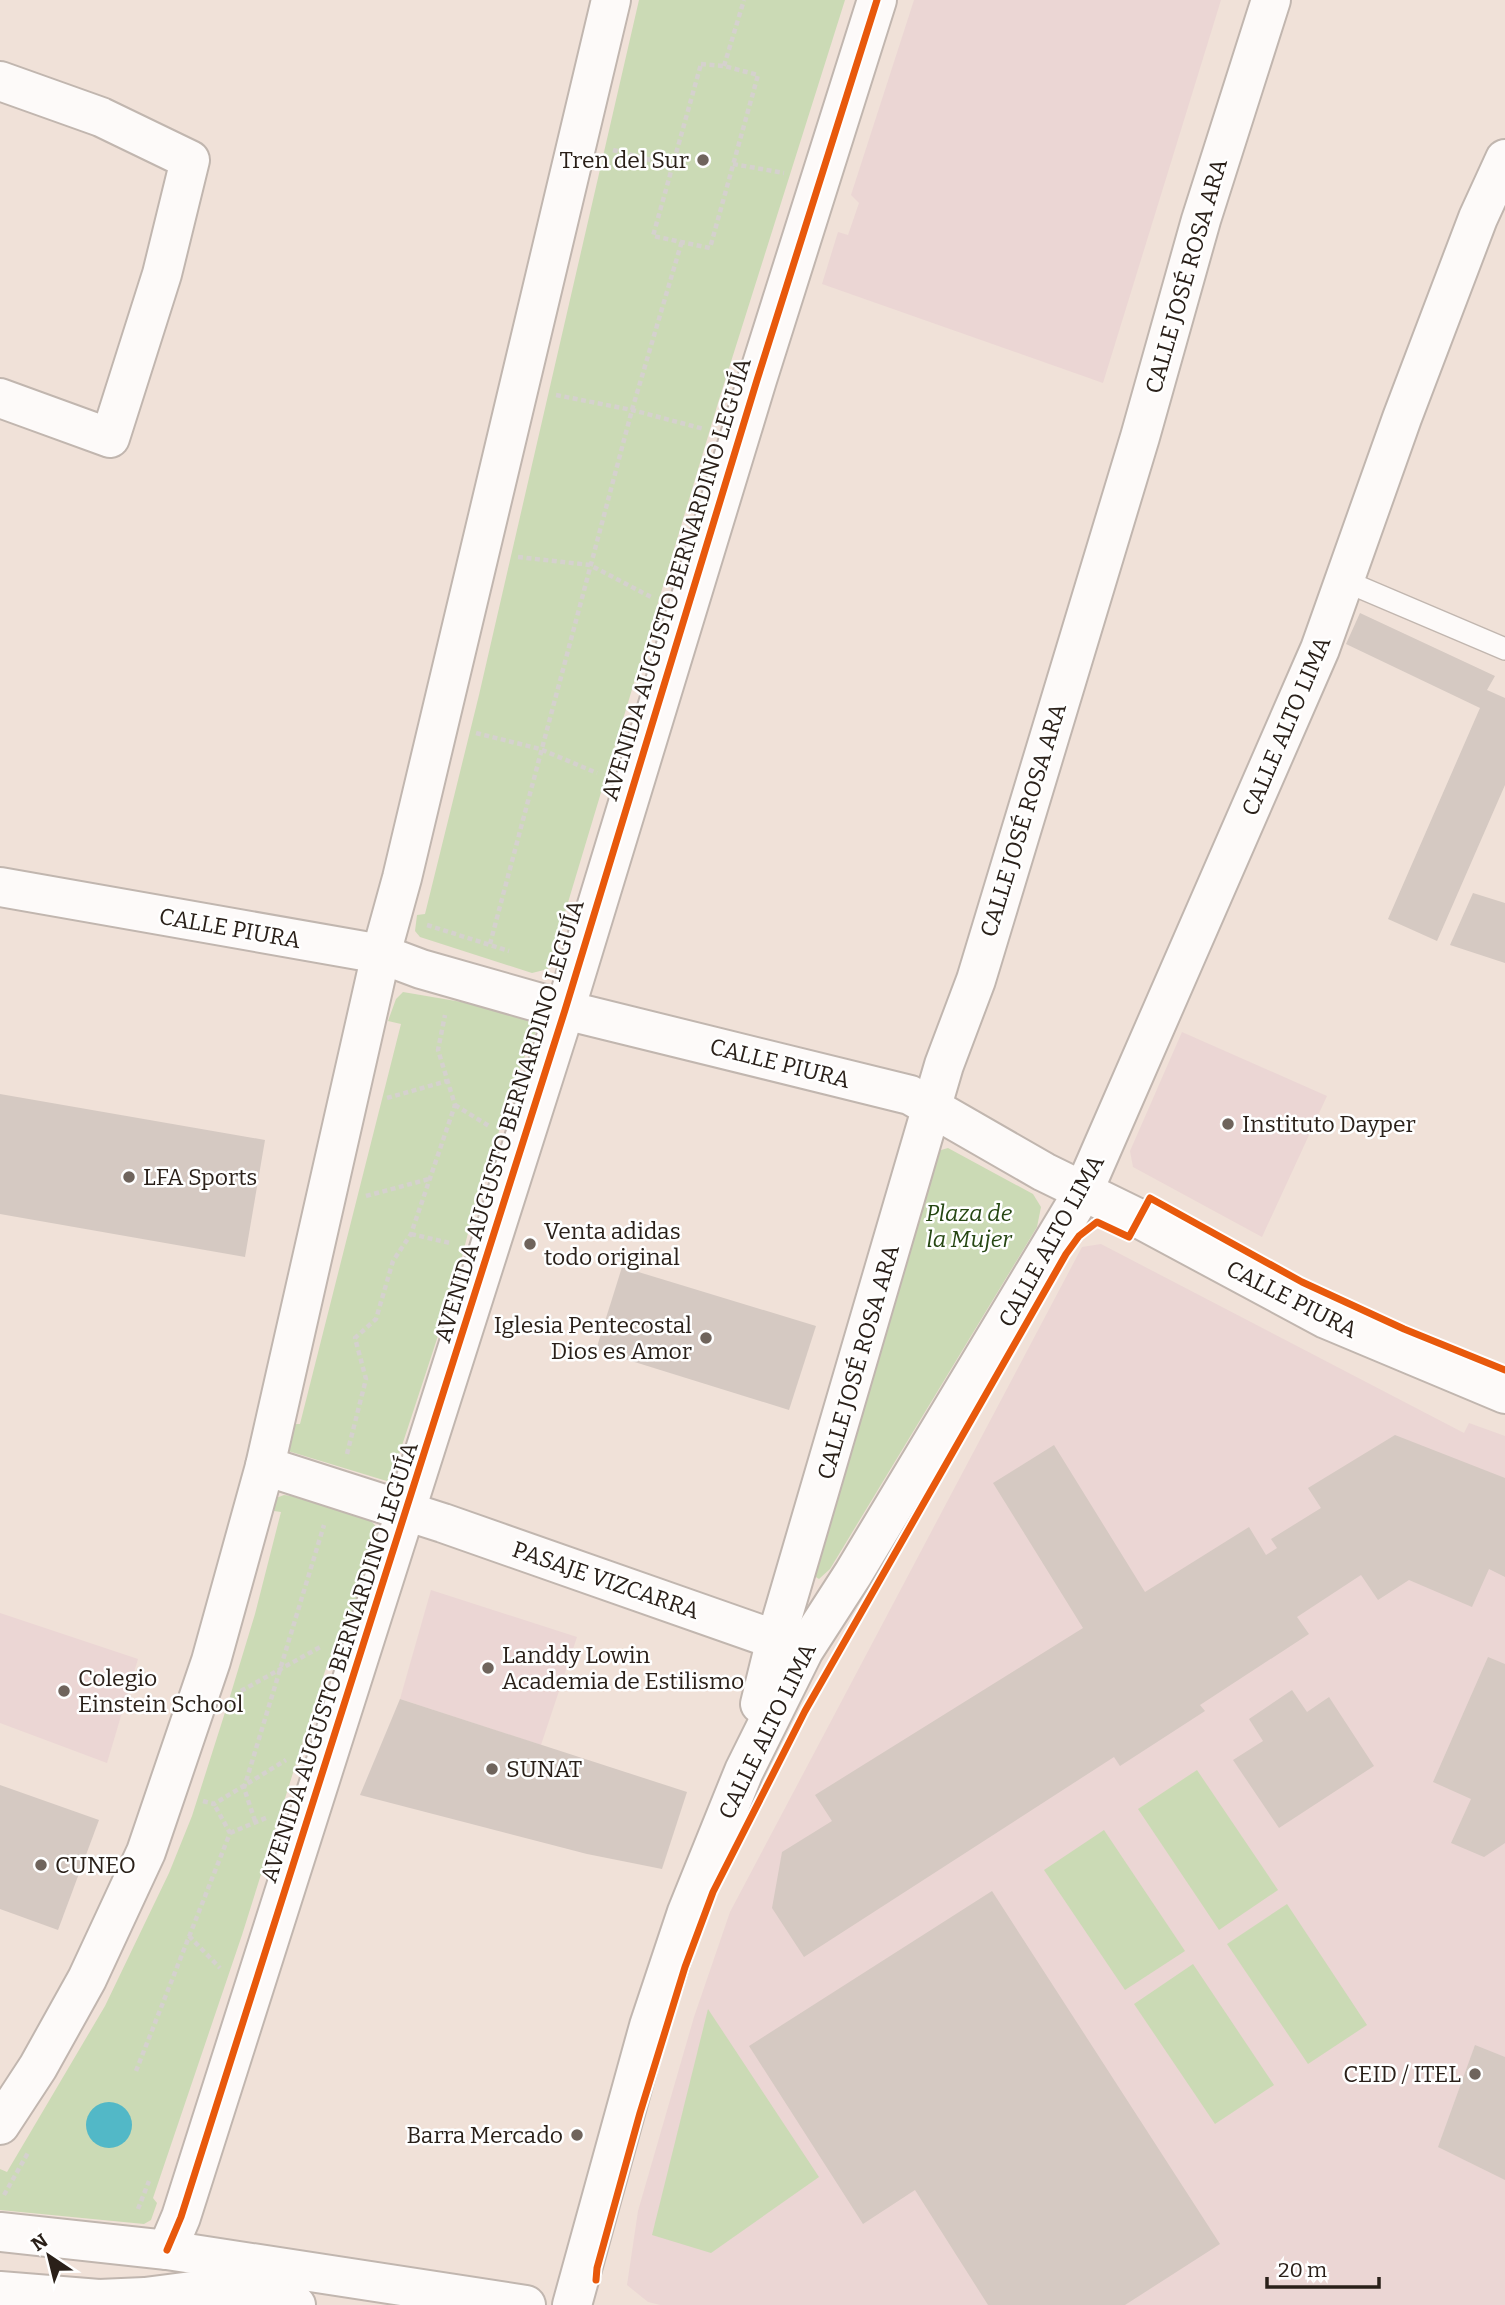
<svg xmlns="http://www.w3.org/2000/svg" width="1505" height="2305" font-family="Bitter,serif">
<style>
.education{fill:#ebd6d4}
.green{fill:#cbdab5}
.water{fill:#52b8c7}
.building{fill:#d5c9c2}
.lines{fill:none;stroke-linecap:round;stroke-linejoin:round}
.service-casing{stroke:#c1b6af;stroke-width:24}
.minor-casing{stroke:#c1b6af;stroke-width:42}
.tertiary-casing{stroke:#c1b6af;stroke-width:42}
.secondary-casing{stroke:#c1b6af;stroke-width:42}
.path{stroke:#d5d1ce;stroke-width:4.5;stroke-dasharray:5 3.5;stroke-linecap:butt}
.service{stroke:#fdfaf9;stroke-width:21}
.minor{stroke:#fdfaf9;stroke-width:38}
.tertiary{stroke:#fdfaf9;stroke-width:38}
.secondary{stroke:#fdfaf9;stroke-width:38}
.cycleway-casing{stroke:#fff;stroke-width:11}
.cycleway{stroke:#e8590c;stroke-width:7}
.poi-dot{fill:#6f645c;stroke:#fff;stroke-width:2.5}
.labels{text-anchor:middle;stroke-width:5;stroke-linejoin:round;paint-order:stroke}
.poi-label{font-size:23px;fill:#2a2019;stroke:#fff;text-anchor:start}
.street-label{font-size:23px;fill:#2a2019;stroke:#fff}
.park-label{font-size:23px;font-style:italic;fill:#264713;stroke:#fff}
</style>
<rect width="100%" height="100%" fill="#f0e1d8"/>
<g class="education">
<path d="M 914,0 L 1221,0 L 1103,383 L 822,284 L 838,232 L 848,235 L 859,203 L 851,195 Z"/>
<path d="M 1182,1032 L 1327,1096 L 1262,1237 L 1133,1167 L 1130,1151 Z"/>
<path d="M 1101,1244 L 1464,1433 L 1469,1423 L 1505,1436 L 1505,2305 L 660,2305 L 648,2302 L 627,2285 L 638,2211 L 694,2017 L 730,1912 L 1082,1247 Z"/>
<path d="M 431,1590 L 577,1637 L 541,1745 L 400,1699 Z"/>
<path d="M 0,1613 L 138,1659 L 107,1763 L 0,1723 Z"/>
</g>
<g class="green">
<path d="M 639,0 L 845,0 L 718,403 L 548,969 L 532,973 L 420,937 L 415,931 L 417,915 L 425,914 L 479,695 Z"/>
<path d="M 403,992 L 543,1016 L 521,1065 L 478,1194 L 455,1284 L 390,1482 L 288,1451 L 288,1424 L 300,1424 L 401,1024 L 388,1021 L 396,999 Z"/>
<path d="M 948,1148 L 1033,1194 L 1041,1207 L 1037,1227 L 830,1569 L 819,1579 L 811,1574 L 930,1157 L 941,1150 Z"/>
<path d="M 284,1495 C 302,1497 361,1511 373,1523 C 376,1526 377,1529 378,1532 L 347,1637 L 339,1657 L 326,1668 L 242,1935 L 153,2198 L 157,2203 L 151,2220 L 144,2224 L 0,2210 L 0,2169 L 7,2172 L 105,2006 L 169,1873 L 192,1816 L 228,1703 L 255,1614 L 281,1512 L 274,1511 L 276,1498 Z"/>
<path d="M 1197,1770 L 1278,1890 L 1219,1930 L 1138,1809 Z"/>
<path d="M 1104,1830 L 1185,1951 L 1125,1990 L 1044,1870 Z"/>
<path d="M 1287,1904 L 1367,2025 L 1308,2064 L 1227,1944 Z"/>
<path d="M 1193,1964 L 1274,2085 L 1215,2124 L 1134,2004 Z"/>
<path d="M 708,2009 L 819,2177 L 711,2253 L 652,2235 Z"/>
</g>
<circle class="water" cx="109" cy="2125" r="23"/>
<g class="building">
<path d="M 1360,613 L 1495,676 L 1487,690 L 1505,698 L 1505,785 L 1437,941 L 1388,919 L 1480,708 L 1346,644 Z"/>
<path d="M 1473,893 L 1505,903 L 1505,963 L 1450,945 Z"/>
<path d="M 0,1094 L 265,1140 L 245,1257 L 0,1214 Z"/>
<path d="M 622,1267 L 816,1326 L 789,1410 L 596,1350 Z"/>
<path d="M 1395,1435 L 1505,1478 L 1505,1577 L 1489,1569 L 1472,1607 L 1409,1580 L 1378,1600 L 1361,1575 L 1297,1617 L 1309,1634 L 1200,1705 L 1205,1711 L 1120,1766 L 1114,1757 L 804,1957 L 772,1908 L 782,1852 L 832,1821 L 815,1795 L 1083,1628 L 993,1483 L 1054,1445 L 1145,1592 L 1249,1527 L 1266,1555 L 1277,1548 L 1271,1539 L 1321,1508 L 1308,1488 Z"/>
<path d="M 1488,1657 L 1505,1664 L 1505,1843 L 1484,1857 L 1451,1843 L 1471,1799 L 1433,1782 Z"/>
<path d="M 1292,1690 L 1307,1712 L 1329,1697 L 1374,1766 L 1279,1828 L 1233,1760 L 1263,1741 L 1249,1719 Z"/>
<path d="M 400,1699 L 687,1792 L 662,1869 L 587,1854 L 360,1795 Z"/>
<path d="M 0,1785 L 99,1820 L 58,1930 L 0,1909 Z"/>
<path d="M 992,1891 L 1220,2244 L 1125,2305 L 988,2305 L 915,2190 L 863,2224 L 749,2046 Z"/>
<path d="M 1475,2045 L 1505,2057 L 1505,2180 L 1438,2147 Z"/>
</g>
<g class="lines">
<g class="service-casing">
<path id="service" d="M 1345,581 L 1505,649"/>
</g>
<g class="minor-casing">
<g id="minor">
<path d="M 0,81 L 101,117 L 190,160 L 162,274 L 110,438 L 0,398"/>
<path d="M 0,887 L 381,954 L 421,969 L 565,1010 L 910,1095 L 1044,1172 L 1140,1219 L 1326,1319 L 1505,1394"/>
<path d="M 265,1466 L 443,1523 L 799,1648"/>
<path d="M 760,1704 L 776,1639 L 944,1065 L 976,980 L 1140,437 L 1201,220 L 1271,0"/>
<path d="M 572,2305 L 649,2026 L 687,1912 L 744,1771 L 804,1650 L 853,1574 L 1083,1192 L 1320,649 L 1402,418 L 1478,218 L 1505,159"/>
</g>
</g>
<g class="tertiary-casing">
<g id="tertiary">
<path d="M 0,2125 L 38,2067 L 87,1979 L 146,1852 L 211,1661 L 265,1466 L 381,954 L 402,878 L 611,0"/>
<path d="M 167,2250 L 181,2217 L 565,1010 L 757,380 L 877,0"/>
</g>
</g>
<g class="secondary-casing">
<g id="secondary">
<path d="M 0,2232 L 167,2250 L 526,2305"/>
<path d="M 0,2291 L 99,2299 L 145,2297 L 207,2289 L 296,2305"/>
</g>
</g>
<g class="path">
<path d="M 701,64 L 724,66 L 758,75 L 710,248 L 653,236 Z"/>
<path d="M 724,66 L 744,0"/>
<path d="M 613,150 L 673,166"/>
<path d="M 733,164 L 784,173"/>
<path d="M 556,395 L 632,410 L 704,429"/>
<path d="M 518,557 L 590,565 L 651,597"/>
<path d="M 476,733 L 540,749 L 597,773"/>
<path d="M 427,925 L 509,951"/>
<path d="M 490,944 L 632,410 L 682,241"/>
<path d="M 387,1098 L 447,1081"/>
<path d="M 455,1105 L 489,1126"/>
<path d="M 366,1196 L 429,1179"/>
<path d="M 411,1234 L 450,1243"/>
<path d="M 347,1454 L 366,1379 L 355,1338 L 376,1319 L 393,1261 L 411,1234 L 455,1105 L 438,1050 L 445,1015"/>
<path d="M 241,1691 L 322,1646"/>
<path d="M 203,1801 L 214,1804 L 286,1760"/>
<path d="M 255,1821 L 244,1788 L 324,1525"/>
<path d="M 230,1833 L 268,1817"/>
<path d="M 189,1936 L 220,1968"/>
<path d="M 136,2071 L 230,1833 L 214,1804"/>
<path d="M 4,2195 L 29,2151"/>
<path d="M 138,2209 L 149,2181"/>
</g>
<use href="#service" class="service"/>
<use href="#minor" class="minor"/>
<use href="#tertiary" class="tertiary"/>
<use href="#secondary" class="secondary"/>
<g class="cycleway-casing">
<g id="cycleway">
<path d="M 167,2250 L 181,2217 L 565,1010 L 757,380 L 877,0"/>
<path d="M 596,2280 L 597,2268 L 640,2113 L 685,1967 L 713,1892 L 805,1711 L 1066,1254 L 1079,1236 L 1097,1222 L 1129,1237 L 1150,1198 L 1302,1282 L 1404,1329 L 1505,1370"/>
</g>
</g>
<use href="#cycleway" class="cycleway"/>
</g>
<g class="poi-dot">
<circle cx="703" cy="160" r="7"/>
<circle cx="1228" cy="1124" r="7"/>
<circle cx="129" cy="1177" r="7"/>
<circle cx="530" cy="1244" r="7"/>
<circle cx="706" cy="1338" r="7"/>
<circle cx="488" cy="1668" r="7"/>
<circle cx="64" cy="1691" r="7"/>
<circle cx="492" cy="1769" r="7"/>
<circle cx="41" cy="1865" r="7"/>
<circle cx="1475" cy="2074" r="7"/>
<circle cx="577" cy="2135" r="7"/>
</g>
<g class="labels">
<g class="poi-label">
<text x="689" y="168" text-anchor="end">Tren del Sur</text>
<text x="1242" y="1132">Instituto Dayper</text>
<text x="143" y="1185">LFA Sports</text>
<text x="544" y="1239">Venta adidas<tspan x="544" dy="26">todo original</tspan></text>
<text x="692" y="1333" text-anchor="end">Iglesia Pentecostal<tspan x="692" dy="26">Dios es Amor</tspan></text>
<text x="502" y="1663">Landdy Lowin<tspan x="502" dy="26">Academia de Estilismo</tspan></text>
<text x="78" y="1686">Colegio<tspan x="78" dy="26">Einstein School</tspan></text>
<text x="506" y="1777">SUNAT</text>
<text x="55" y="1873">CUNEO</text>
<text x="1461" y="2082" text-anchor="end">CEID / ITEL</text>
<text x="563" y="2143" text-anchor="end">Barra Mercado</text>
</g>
<g class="street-label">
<text transform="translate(1186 276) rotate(-74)" y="8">CALLE JOSÉ ROSA ARA</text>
<text transform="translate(676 579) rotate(-73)" y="8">AVENIDA AUGUSTO BERNARDINO LEGUÍA</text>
<text transform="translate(1286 726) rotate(-67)" y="8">CALLE ALTO LIMA</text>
<text transform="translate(1023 820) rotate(-73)" y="8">CALLE JOSÉ ROSA ARA</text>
<text transform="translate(230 928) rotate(10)" y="8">CALLE PIURA</text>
<text transform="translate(780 1063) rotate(14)" y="8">CALLE PIURA</text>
<text transform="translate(509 1121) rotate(-73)" y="8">AVENIDA AUGUSTO BERNARDINO LEGUÍA</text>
<text transform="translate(1051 1241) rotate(-61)" y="8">CALLE ALTO LIMA</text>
<text transform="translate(1292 1299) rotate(27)" y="8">CALLE PIURA</text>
<text transform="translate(858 1362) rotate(-74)" y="8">CALLE JOSÉ ROSA ARA</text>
<text transform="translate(606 1580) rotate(19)" y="8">PASAJE VIZCARRA</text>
<text transform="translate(339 1662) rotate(-72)" y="8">AVENIDA AUGUSTO BERNARDINO LEGUÍA</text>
<text transform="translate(767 1731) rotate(-64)" y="8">CALLE ALTO LIMA</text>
</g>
<g class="park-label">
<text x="969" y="1221">Plaza de<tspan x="969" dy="26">la Mujer</tspan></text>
</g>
</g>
<g transform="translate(49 2256) rotate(325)" stroke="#ffffff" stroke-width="5" paint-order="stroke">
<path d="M0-5L12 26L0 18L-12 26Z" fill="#2a2019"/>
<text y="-10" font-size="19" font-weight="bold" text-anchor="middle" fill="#2a2019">N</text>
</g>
<path d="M1267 2277v10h112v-10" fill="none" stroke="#2a2019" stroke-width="3.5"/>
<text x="1278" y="2277" font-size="21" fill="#2a2019" stroke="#ffffff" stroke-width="5" paint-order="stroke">20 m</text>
</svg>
